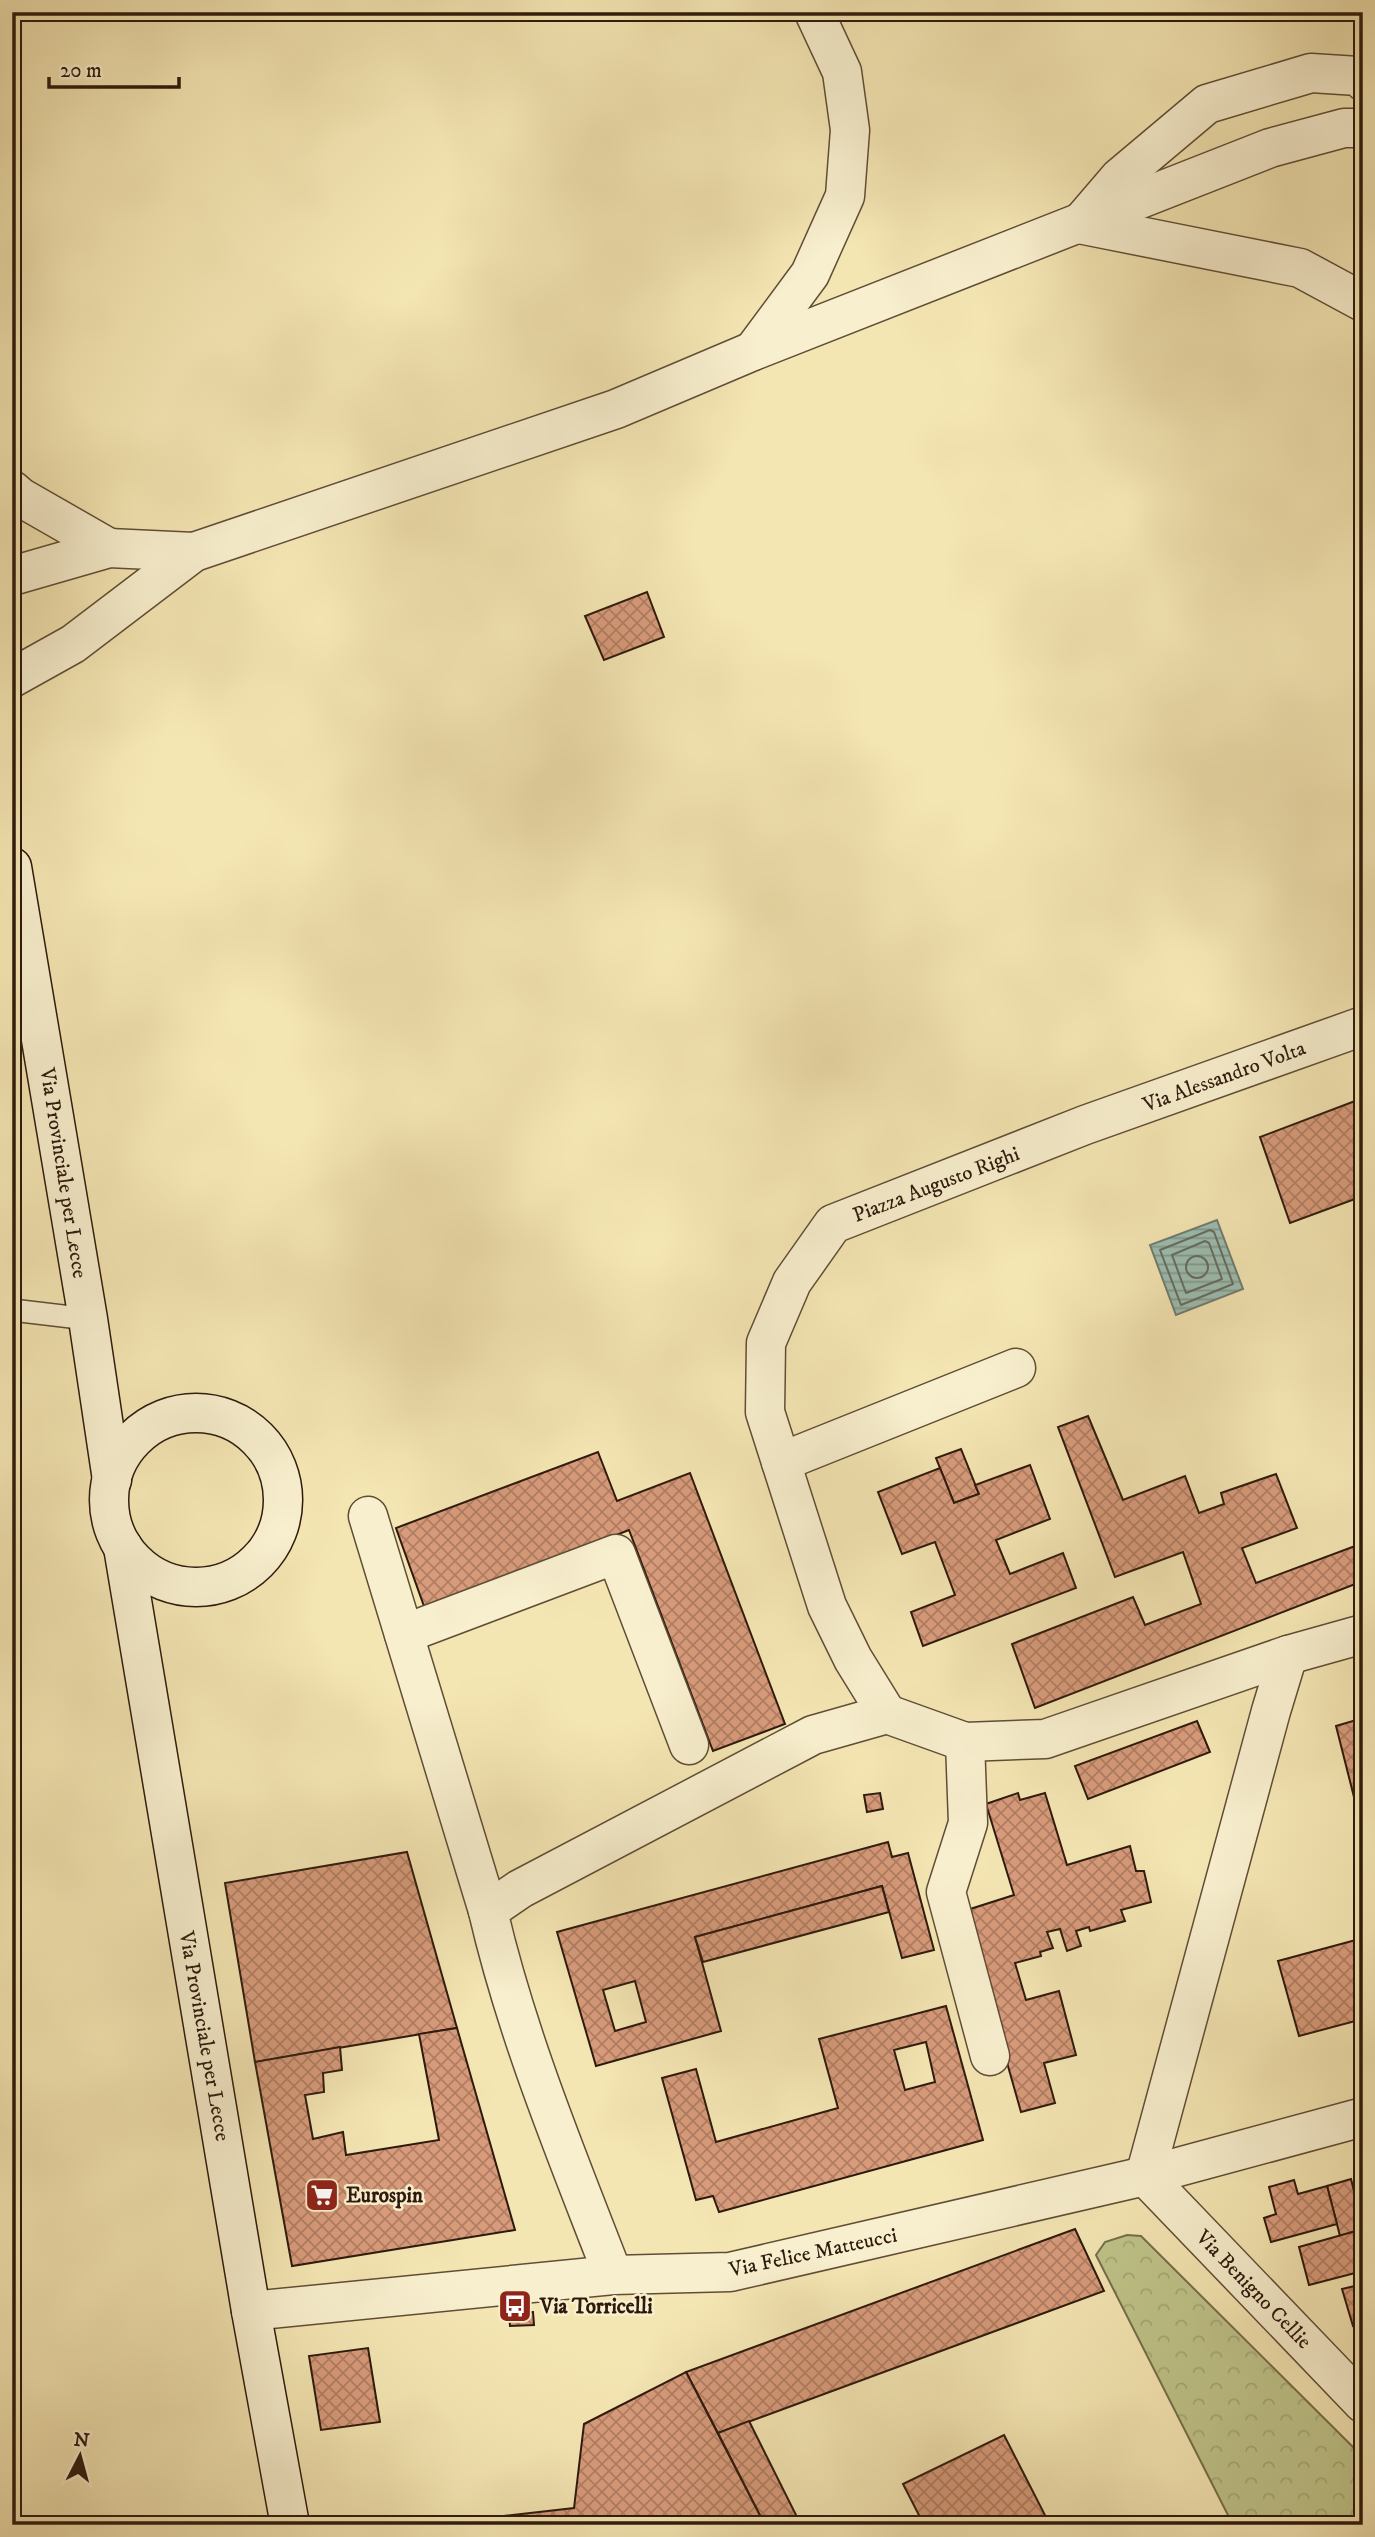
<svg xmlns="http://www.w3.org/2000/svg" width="1375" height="2537" font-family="'IM FELL DW Pica',serif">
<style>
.park{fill:url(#park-crowns);stroke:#766f4c;stroke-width:2}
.water{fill:url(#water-rules);stroke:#707c70;stroke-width:2}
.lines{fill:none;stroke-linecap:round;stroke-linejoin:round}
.shore{stroke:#656c60;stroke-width:2}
.building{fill:url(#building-cross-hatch);stroke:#2e1a0d;stroke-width:2;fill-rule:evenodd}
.service-casing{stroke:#604d36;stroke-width:24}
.minor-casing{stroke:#604d36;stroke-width:41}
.tertiary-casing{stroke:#604d36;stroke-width:41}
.secondary-casing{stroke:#2e1a0d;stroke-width:41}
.service{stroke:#f8efce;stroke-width:21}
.minor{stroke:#f8efce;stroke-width:38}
.tertiary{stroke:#f8efce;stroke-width:38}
.secondary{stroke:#f8efce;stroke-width:38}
.labels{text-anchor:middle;stroke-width:5;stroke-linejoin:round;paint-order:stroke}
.street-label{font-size:21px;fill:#2e1a0d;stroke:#f8efce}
.poi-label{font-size:21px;font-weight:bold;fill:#2e1a0d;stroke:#f8efce;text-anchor:start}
</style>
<defs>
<pattern id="park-crowns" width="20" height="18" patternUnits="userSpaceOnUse" patternTransform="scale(1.75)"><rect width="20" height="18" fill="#bfc48a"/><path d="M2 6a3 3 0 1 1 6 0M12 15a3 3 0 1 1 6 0" fill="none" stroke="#a4a876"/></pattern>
<pattern id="water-rules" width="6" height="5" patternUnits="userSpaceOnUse" patternTransform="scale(1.75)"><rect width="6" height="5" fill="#9cbeb2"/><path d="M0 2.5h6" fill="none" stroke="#809a8f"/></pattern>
<pattern id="building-cross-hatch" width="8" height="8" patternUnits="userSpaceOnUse" patternTransform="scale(1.75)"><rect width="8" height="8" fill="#d89b7b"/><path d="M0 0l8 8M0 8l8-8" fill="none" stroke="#b07e63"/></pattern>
</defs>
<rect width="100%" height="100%" fill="#f4e6b3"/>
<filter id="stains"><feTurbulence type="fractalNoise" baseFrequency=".00286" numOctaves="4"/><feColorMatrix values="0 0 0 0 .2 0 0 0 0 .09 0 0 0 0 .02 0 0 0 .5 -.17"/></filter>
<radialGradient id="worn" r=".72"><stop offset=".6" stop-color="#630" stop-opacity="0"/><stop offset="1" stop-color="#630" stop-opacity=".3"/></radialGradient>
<path class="park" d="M 1127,2235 L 1141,2236 L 1363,2457 L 1363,2525 L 1233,2525 L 1096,2255 L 1105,2242 Z"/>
<path class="water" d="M 1217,1220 L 1243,1289 L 1176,1315 L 1150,1245 Z"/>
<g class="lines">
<g class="shore">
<path d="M 1210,1230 L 1214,1232 L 1233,1284 L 1181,1305 L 1160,1250 Z"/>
<path d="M 1205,1241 L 1209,1243 L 1222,1279 L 1186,1293 L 1172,1255 Z"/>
<circle cx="1197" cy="1267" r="11"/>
</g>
</g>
<g class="building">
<path d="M 647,592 L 664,637 L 604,660 L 585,616 Z"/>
<path d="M 1363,1098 L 1363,1196 L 1290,1223 L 1260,1137 Z"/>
<path d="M 1088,1416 L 1123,1500 L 1185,1476 L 1199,1513 L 1224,1504 L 1221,1493 L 1276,1474 L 1297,1528 L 1242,1548 L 1256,1583 L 1355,1546 L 1363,1565 L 1363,1581 L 1035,1708 L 1012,1644 L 1133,1597 L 1145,1625 L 1201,1604 L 1183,1552 L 1115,1577 L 1058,1427 Z"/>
<path d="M 961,1449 L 979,1494 L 954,1503 L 936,1458 Z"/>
<path d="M 598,1452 L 617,1501 L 690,1473 L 785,1724 L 713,1751 L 629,1530 L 425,1609 L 396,1528 Z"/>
<path d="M 1030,1465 L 1050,1519 L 996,1540 L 1010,1574 L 1063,1553 L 1076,1588 L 923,1646 L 911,1612 L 955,1595 L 935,1542 L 902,1554 L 878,1492 L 940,1468 L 954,1503 L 979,1494 L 975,1485 Z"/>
<path d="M 1363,1718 L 1363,1799 L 1355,1801 L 1336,1726 Z"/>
<path d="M 1197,1721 L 1210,1752 L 1088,1799 L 1075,1766 Z"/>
<path d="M 880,1793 L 883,1809 L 867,1812 L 864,1795 Z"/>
<path d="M 1018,1793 L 1020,1800 L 1045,1793 L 1067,1865 L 1130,1846 L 1136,1871 L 1144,1871 L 1151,1902 L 1121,1910 L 1125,1921 L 1090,1931 L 1089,1927 L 1076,1931 L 1081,1946 L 1067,1951 L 1060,1929 L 1047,1932 L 1053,1948 L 1040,1952 L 1041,1956 L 1015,1963 L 1026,2000 L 1059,1991 L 1076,2055 L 1044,2063 L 1055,2103 L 1021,2112 L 964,1911 L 1014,1895 L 986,1804 Z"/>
<path d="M 888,1842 L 892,1857 L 908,1853 L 934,1950 L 902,1958 L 882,1886 L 695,1937 L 721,2031 L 596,2066 L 557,1932 ZM 635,1981 L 646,2022 L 615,2031 L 603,1990 Z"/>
<path d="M 407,1852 L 457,2028 L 255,2062 L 225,1883 Z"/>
<path d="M 882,1886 L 889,1912 L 703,1962 L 695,1937 Z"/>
<path d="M 1363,1938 L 1363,2019 L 1299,2036 L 1278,1961 Z"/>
<path d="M 946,2006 L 983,2140 L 719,2212 L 713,2196 L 696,2200 L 662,2078 L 696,2069 L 716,2142 L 838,2108 L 819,2039 ZM 926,2042 L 935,2082 L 905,2090 L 894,2050 Z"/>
<path d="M 457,2028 L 515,2230 L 292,2266 L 255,2062 L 340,2047 L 342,2070 L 323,2073 L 324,2092 L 305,2095 L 313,2139 L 343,2132 L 346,2155 L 439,2140 L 419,2034 Z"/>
<path d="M 1351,2179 L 1354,2191 L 1363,2189 L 1363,2229 L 1340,2236 L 1327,2186 Z"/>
<path d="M 1294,2180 L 1298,2194 L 1327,2186 L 1337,2224 L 1271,2242 L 1264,2218 L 1276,2214 L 1269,2187 Z"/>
<path d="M 1075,2229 L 1104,2291 L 718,2433 L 686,2372 Z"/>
<path d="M 1363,2229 L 1363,2271 L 1309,2285 L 1299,2247 Z"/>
<path d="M 1363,2284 L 1363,2324 L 1353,2326 L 1342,2289 Z"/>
<path d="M 533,2312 L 534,2325 L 510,2326 L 509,2313 Z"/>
<path d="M 368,2348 L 380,2422 L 321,2430 L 309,2356 Z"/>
<path d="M 686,2372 L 765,2525 L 422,2525 L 574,2508 L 584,2424 Z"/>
<path d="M 749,2421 L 801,2525 L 765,2525 L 718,2433 Z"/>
<path d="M 1004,2435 L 1050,2525 L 924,2525 L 903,2484 Z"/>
</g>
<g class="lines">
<g class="service-casing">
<g id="service">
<path d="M 12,1016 L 36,1006"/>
<path d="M 12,1310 L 88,1319"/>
</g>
</g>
<g class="minor-casing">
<g id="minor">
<path d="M 1083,220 L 1119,178 L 1207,104 L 1311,73 L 1358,76 L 1363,81"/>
<path d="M 1079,224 L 1300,268 L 1363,302"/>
<path d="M 753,351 L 810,274 L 845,196 L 850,130 L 842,72 L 814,12"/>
<path d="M 12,490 L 20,497 L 109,548"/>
<path d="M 12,576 L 109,548 L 194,552"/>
<path d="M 12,678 L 73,644 L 194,552 L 616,409 L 753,351 L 1270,148 L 1344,128 L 1363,128"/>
<path d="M 781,1462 L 1016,1368"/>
<path d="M 368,1516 L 488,1911"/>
<path d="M 404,1634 L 616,1554 L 689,1745"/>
<path d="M 1288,1655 L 1271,1711 L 1145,2176 L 1363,2117"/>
<path d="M 887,1714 L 853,1659 L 827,1606 L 765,1412 L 766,1343 L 792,1282 L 833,1224 L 1085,1125 L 1363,1026"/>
<path d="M 965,1742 L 968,1823 L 946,1892 L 990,2056"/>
<path d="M 613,2275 C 567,2156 517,2036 488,1911 L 520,1889 L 813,1735 L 887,1714 L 965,1742 L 1045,1739 L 1288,1655 L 1363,1634"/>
</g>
</g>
<g class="tertiary-casing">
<path id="tertiary" d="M 251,2311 L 613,2275 L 730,2272 L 1145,2176 L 1363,2403"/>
</g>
<g class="secondary-casing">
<g id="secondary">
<path d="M 12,867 L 88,1319 L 112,1480"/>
<circle cx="196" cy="1500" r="87"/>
<path d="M 123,1547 L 251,2311 L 290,2525"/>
</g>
</g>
<use href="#service" class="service"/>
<use href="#minor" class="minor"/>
<use href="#tertiary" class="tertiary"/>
<use href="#secondary" class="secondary"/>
</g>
<defs>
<g id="supermarket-square" transform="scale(1.75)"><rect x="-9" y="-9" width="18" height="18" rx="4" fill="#8f2418" stroke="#f8efce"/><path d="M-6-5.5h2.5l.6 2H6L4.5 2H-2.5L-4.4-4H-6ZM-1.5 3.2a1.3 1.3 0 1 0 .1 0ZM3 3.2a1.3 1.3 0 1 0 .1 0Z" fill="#fff"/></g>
<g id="bus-square" transform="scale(1.75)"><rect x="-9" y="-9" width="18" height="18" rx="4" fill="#8f2418" stroke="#f8efce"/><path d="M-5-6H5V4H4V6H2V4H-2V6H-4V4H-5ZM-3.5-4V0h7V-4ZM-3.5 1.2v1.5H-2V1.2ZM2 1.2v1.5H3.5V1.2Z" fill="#fff"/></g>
</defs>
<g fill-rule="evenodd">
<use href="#supermarket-square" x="322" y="2195"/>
<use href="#bus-square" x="515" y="2306"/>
</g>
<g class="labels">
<g class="street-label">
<text transform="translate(1224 1076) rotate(-20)" y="7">Via Alessandro Volta</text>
<text transform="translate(64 1173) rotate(81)" y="7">Via Provinciale per Lecce</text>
<text transform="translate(936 1184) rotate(-21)" y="7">Piazza Augusto Righi</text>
<text transform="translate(205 2036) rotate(80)" y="7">Via Provinciale per Lecce</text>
<text transform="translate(813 2252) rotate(-12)" y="7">Via Felice Matteucci</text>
<text transform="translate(1254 2289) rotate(46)" y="7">Via Benigno Cellie</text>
</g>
<g class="poi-label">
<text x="346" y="2202">Eurospin</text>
<text x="540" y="2313">Via Torricelli</text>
</g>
</g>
<rect width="1375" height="2537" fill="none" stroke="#f4e6b3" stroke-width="42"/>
<rect x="14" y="14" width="1347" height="2509" fill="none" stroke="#2e1a0d" stroke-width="3.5"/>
<rect x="21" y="21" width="1333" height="2495" fill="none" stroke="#2e1a0d" stroke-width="2"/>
<g transform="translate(80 2456) rotate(6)" stroke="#f8efce" stroke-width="5" paint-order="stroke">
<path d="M0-5L12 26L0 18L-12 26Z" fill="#2e1a0d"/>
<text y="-10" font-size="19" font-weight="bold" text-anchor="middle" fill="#2e1a0d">N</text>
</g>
<path d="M49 77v10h130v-10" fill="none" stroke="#2e1a0d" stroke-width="3.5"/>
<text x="60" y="77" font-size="21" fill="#2e1a0d" stroke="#f8efce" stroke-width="5" paint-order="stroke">20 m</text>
<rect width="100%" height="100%" filter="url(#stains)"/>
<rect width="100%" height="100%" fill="url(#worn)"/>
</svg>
